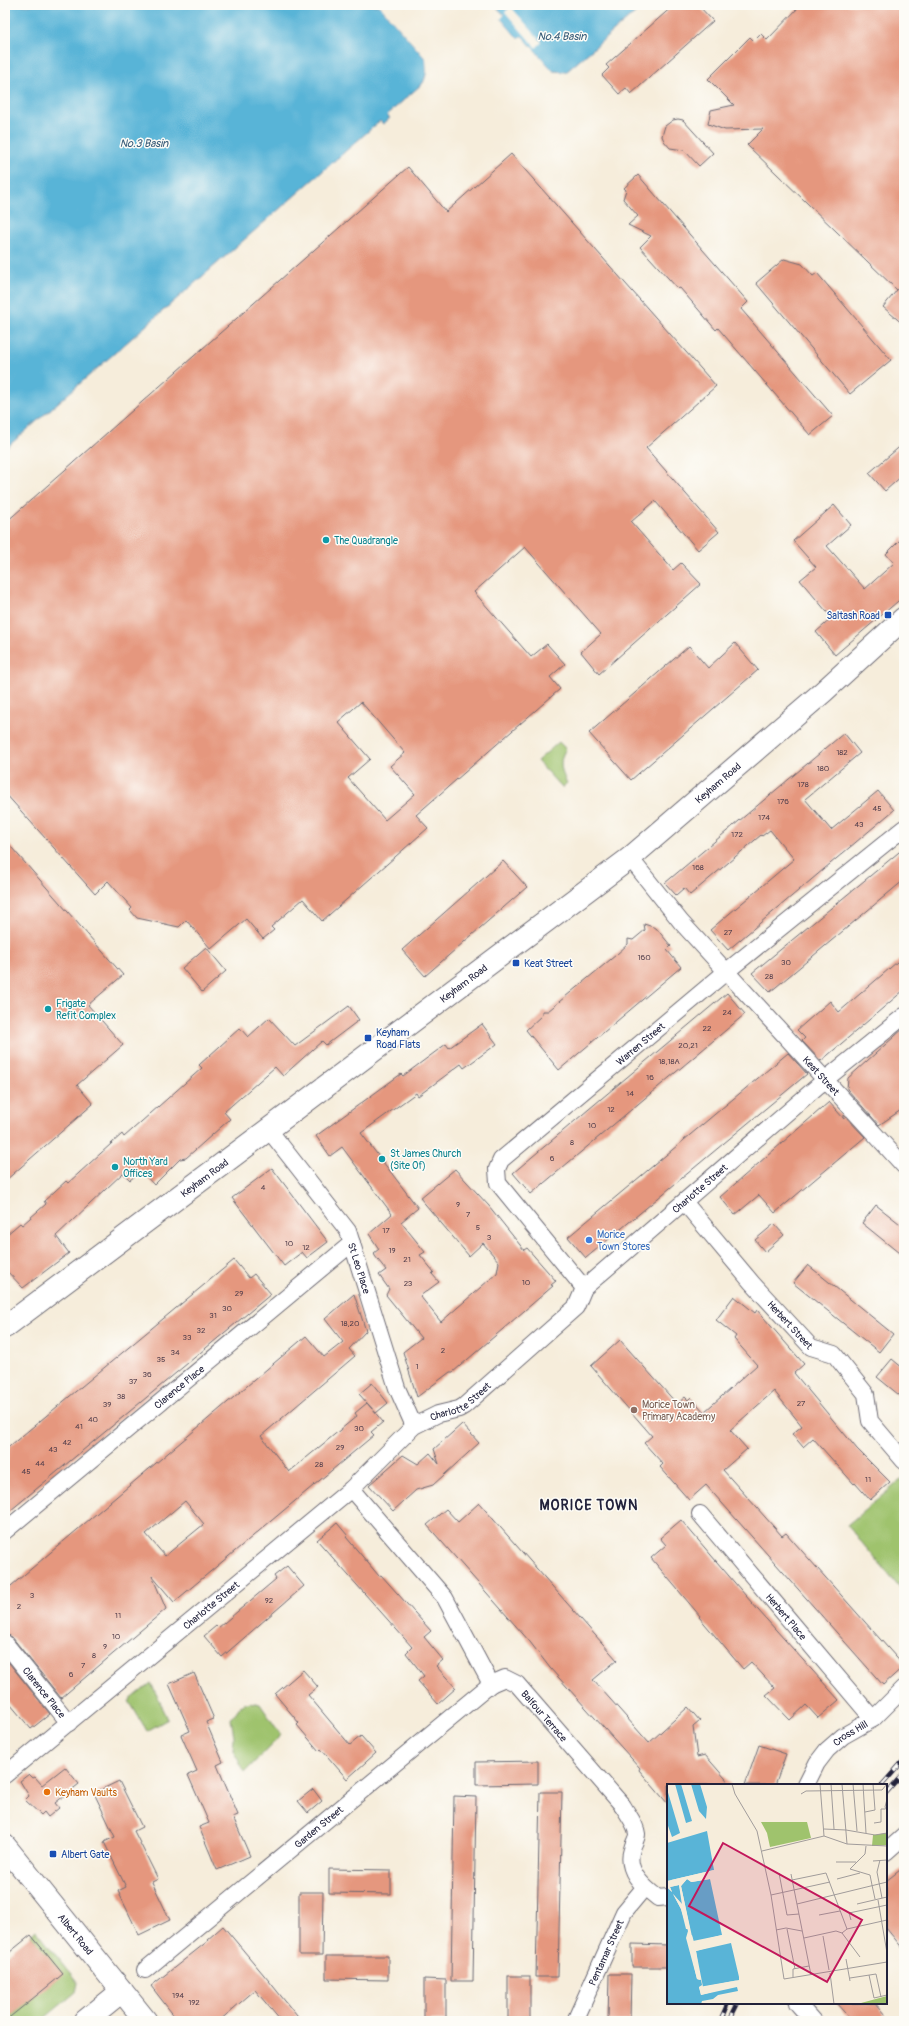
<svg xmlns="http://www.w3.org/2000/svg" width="909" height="2026" font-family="Pangolin,sans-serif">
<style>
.green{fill:#9fc36d;stroke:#607254}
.water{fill:#59b4d7;stroke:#3e6b89}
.pier{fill:#f6eddb}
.building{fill:#e5977e;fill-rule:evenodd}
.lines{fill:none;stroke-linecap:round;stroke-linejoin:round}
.minor-casing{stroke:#6c6973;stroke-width:18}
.secondary-casing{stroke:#6c6973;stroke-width:24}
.minor{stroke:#fff;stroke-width:16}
.secondary{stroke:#fff;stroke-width:22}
.rail-casing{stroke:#22223b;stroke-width:4.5}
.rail{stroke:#fdfcf7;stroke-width:3;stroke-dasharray:9;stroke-linecap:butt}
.culture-dot{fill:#0f9aa8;stroke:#fdfcf7;stroke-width:1.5}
.transit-dot{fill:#1a4fb4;stroke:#fdfcf7;stroke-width:1.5}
.shop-dot{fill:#3f7fe0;stroke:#fdfcf7;stroke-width:1.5}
.education-dot{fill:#8d6e63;stroke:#fdfcf7;stroke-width:1.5}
.food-dot{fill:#e8710a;stroke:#fdfcf7;stroke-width:1.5}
.labels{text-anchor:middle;stroke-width:3;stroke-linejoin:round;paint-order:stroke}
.number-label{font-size:8px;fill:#533f4c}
.culture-label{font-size:10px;fill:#0d838f;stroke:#fdfcf7;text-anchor:start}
.transit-label{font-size:10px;fill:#164399;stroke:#fdfcf7;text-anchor:start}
.street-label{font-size:10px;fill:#22223b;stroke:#fdfcf7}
.shop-label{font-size:10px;fill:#366cbe;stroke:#fdfcf7;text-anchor:start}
.education-label{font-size:10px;fill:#785e54;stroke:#fdfcf7;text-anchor:start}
.food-label{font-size:10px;fill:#c56008;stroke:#fdfcf7;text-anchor:start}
.water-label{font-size:11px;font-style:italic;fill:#385c79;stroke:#fdfcf7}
.district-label{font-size:14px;font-weight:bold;letter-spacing:1px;fill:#22223b;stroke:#fdfcf7}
.inset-road{fill:none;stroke:#a19c9b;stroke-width:1}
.view{fill:#c2185b;fill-opacity:0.15;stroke:#c2185b;stroke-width:2}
.inset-edge{fill:none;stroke:#22223b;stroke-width:2}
</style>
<rect width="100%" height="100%" fill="#fdfcf7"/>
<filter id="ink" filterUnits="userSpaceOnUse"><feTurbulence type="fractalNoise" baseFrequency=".025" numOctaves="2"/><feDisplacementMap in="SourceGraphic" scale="8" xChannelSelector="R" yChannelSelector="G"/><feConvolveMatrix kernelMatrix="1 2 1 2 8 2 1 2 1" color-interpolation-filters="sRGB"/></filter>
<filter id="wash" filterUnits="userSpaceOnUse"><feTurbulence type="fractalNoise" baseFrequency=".012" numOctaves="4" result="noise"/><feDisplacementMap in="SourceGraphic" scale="16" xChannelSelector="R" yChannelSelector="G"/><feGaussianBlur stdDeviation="0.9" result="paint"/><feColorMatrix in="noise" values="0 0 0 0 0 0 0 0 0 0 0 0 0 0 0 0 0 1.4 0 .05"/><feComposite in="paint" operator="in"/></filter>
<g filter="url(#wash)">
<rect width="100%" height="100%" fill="#f6eddb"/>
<g class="green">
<path d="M 559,742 L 566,749 C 558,760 561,772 567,783 L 562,788 L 537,761 Z"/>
<path d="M 902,1479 L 904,1481 L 904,1593 L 847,1525 Z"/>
<path d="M 151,1683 L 168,1719 L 147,1731 L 129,1701 Z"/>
<path d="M 250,1702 L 260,1704 L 281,1735 L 245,1772 L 233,1751 L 234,1736 L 231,1719 L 241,1705 Z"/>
<path d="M 36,1930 L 78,1983 L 76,1992 L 41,2021 L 5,2021 L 62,1974 L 31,1935 Z"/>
</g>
<g class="water">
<path d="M 5,5 L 379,5 L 426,59 C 427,69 427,75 423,83 L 387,115 L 390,118 L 383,124 L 380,121 L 5,449 Z"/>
<path d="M 495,5 L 644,5 L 566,72 L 553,71 L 522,36 L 518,39 L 500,18 L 504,15 Z"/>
</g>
<g class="pier">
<path d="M 379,5 L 381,5 L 428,58 L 429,76 L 427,76 L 426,59 Z"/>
<path d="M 493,5 L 504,15 L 501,19 L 518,39 L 522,36 L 553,71 L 550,71 L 522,39 L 517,41 L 499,20 L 501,15 Z"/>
<path d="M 511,7 L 542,42 L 536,48 L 505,12 Z"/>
</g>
<g id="blocks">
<g class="building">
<path d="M 674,5 L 698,5 L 713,21 L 631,94 L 626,88 L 619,94 L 602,75 L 609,68 L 606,65 Z"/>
<path d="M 801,5 L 904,5 L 904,325 L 883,307 L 897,290 L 747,145 L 763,129 L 725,130 L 708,124 L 711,110 L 734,105 L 708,79 L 750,37 L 754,41 L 761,34 L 767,40 Z"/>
<path d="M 678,119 L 683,120 L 713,153 L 699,166 L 684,150 L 670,148 L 664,141 L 662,136 L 665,126 L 673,120 Z"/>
<path d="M 511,154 L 716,386 L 646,448 L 719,532 L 698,550 L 655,501 L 631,522 L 673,570 L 681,563 L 701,584 L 599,674 L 581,652 L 601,634 L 525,547 L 474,592 L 531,657 L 547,644 L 565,664 L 550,677 L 560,689 L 416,815 L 428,828 L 322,921 L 303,899 L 271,927 L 274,930 L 263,939 L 246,919 L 211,949 L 186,920 L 179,927 L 137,918 L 130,910 L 132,908 L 108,881 L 95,894 L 5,793 L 5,523 L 408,167 L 446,212 ZM 361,702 L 405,753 L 390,766 L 415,794 L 385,820 L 348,778 L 370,759 L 338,722 Z"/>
<path d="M 638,175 L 748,302 L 741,309 L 833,416 L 810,435 L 718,328 L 716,330 L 680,288 L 678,289 L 640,247 L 651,236 L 628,225 L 638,216 L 623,199 L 626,190 L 624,188 Z"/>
<path d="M 784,259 L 802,264 L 813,276 L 817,273 L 891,360 L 850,394 L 756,283 Z"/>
<path d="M 904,443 L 904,474 L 885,491 L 869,473 Z"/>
<path d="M 834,505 L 851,525 L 827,546 L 865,589 L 894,563 L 886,554 L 904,536 L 904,596 L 835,655 L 816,632 L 832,618 L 800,580 L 816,567 L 793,541 Z"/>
<path d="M 735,643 L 758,670 L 631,780 L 589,733 L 689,646 L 708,668 Z"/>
<path d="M 844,733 L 860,753 L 805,799 L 831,830 L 878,791 L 894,810 L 728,950 L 710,930 L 794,859 L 770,830 L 762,836 L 761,835 L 690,895 L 684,888 L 676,895 L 665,883 Z"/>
<path d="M 5,840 L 123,975 L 88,1005 L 123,1045 L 77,1085 L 93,1104 L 5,1181 Z"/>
<path d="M 904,848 L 904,880 L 770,992 L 752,973 Z"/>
<path d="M 503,861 L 527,887 L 425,976 L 402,950 Z"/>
<path d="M 644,924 L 656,928 L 671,946 L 667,950 L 681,967 L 559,1070 L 526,1030 L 542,1015 L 542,1011 L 548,1011 L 616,955 L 628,944 L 628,939 L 633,940 L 645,930 Z"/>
<path d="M 206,947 L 226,971 L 202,992 L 182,968 Z"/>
<path d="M 904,956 L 904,990 L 821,1061 L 802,1041 L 805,1038 L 797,1030 L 830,1001 L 839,1012 Z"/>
<path d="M 727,993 L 745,1014 L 531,1194 L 513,1173 Z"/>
<path d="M 349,1006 L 359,1020 L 326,1045 L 322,1041 L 283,1076 L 275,1067 L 224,1112 L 230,1119 L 186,1158 L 180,1159 L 154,1185 L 141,1171 L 130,1180 L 123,1173 L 56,1236 L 69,1253 L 23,1288 L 5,1269 L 5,1236 L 20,1223 L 22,1225 L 46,1204 L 44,1201 L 66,1181 L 68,1183 L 122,1134 L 124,1137 L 202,1068 L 199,1065 L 240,1028 L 248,1037 L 269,1018 L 295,1046 Z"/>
<path d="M 482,1024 L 497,1044 L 464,1068 L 461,1064 L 418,1096 L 416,1093 L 361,1133 L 418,1208 L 401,1222 L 425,1252 L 420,1255 L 434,1272 L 432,1274 L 439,1282 L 420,1296 L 441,1322 L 497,1273 L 499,1262 L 483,1243 L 469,1256 L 420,1198 L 455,1169 L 489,1206 L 524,1250 L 527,1248 L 556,1281 L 551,1285 L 553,1286 L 453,1372 L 450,1372 L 417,1397 L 403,1352 L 421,1338 L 386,1295 L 389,1289 L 379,1275 L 386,1270 L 375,1256 L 374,1253 L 379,1249 L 369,1234 L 392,1214 L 342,1147 L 330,1156 L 316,1136 L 401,1074 L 403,1076 L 446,1044 L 449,1048 Z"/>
<path d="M 904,1028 L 904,1108 L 879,1125 L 847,1089 L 848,1078 Z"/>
<path d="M 788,1053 L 807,1074 L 586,1258 L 568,1237 Z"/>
<path d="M 829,1102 L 844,1119 L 844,1115 L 865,1137 L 775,1213 L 759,1195 L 735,1215 L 720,1197 Z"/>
<path d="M 272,1168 L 328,1242 L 307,1258 L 302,1252 L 284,1266 L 232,1198 Z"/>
<path d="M 876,1205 L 904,1227 L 904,1257 L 862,1223 Z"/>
<path d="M 774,1224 L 784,1235 L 765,1252 L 755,1240 Z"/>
<path d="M 234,1260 L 249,1278 L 254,1274 L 271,1294 L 5,1515 L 5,1450 Z"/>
<path d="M 808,1265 L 893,1334 L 879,1352 L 793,1283 Z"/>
<path d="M 354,1294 L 366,1331 L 349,1349 L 355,1356 L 261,1436 L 289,1472 L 357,1416 L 355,1413 L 367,1403 L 383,1422 L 371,1432 L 374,1435 L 174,1602 L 152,1576 L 166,1609 L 61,1698 L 12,1637 L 5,1634 L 5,1591 L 306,1336 L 324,1357 L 343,1342 L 325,1319 ZM 185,1501 L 204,1524 L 165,1556 L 146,1534 Z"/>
<path d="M 734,1296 L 755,1313 L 757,1310 L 804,1364 L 794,1373 L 857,1449 L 890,1482 L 870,1500 L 855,1483 L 854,1484 L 813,1438 L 803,1447 L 792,1434 L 802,1426 L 774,1391 L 730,1430 L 747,1449 L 723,1470 L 782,1536 L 786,1533 L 904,1666 L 883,1685 L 706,1485 L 689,1500 L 660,1467 L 663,1464 L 644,1443 L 652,1436 L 591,1366 L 620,1340 L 677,1404 L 685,1397 L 688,1400 L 691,1397 L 704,1412 L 757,1365 L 734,1339 L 736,1336 L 716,1320 Z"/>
<path d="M 892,1359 L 904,1369 L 904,1399 L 877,1377 Z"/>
<path d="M 372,1383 L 388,1403 L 376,1413 L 359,1394 Z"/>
<path d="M 462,1424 L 479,1443 L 433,1485 L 416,1490 L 393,1511 L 369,1485 L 403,1455 L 418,1464 L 430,1453 L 439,1464 L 434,1449 Z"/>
<path d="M 479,1503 L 617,1660 L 593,1680 L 627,1718 L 649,1743 L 688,1707 L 700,1721 L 693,1727 L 697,1757 L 705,1755 L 731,1785 L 668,1785 L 668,1804 L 639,1770 L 640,1768 L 550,1668 L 530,1642 L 427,1525 L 446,1509 L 458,1522 Z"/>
<path d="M 681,1520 L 758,1610 L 839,1700 L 818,1718 L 806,1705 L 790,1720 L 766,1695 L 775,1688 L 751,1662 L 743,1669 L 699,1617 L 700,1616 L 651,1558 L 666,1545 L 660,1538 Z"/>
<path d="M 337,1523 L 348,1536 L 346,1537 L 379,1576 L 381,1575 L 431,1631 L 424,1637 L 443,1660 L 436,1666 L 456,1688 L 438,1704 L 418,1681 L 424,1676 L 406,1653 L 412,1647 L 317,1540 Z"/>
<path d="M 287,1566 L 304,1586 L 222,1657 L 204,1636 L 216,1626 L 218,1628 L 276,1579 L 274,1576 Z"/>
<path d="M 5,1658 L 50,1714 L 31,1729 L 5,1698 Z"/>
<path d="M 303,1670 L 318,1687 L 308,1695 L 350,1745 L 361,1736 L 376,1753 L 347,1779 L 321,1749 L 319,1751 L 297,1725 L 299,1723 L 275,1694 Z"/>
<path d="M 194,1673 L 214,1719 L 206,1722 L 223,1762 L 217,1765 L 238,1815 L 233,1817 L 250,1856 L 217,1870 L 199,1827 L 209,1823 L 188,1775 L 197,1771 L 181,1735 L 190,1731 L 169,1684 Z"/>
<path d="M 759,1745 L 786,1754 L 775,1785 L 745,1785 Z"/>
<path d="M 538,1761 L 538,1784 L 476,1785 L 476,1762 Z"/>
<path d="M 65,1767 L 79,1784 L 55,1803 L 59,1808 L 48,1817 L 44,1812 L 41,1815 L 25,1800 L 29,1796 L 20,1781 L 29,1774 L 33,1778 L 35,1777 L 42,1785 Z"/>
<path d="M 119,1781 L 142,1827 L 134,1831 L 158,1879 L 152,1882 L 170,1920 L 139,1935 L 118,1891 L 126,1887 L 104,1842 L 115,1837 L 94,1793 Z"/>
<path d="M 313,1789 L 322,1801 L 308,1813 L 298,1801 Z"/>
<path d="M 540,1792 L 562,1792 L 558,1977 L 536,1977 Z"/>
<path d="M 454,1796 L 476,1797 L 473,1981 L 451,1981 Z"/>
<path d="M 904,1867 L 904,1950 L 886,1928 L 886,1881 Z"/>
<path d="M 329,1869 L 391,1870 L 391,1894 L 329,1893 Z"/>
<path d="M 299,1892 L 323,1892 L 322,1955 L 299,1955 Z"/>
<path d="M 223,1926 L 269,1981 L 301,2021 L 281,2021 L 255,1990 L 219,2021 L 178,2021 L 151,1986 L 208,1941 L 207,1940 Z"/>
<path d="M 31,1935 L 63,1974 L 5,2021 L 5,1956 Z"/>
<path d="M 632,1944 L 668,1945 L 668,1967 L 632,1967 Z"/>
<path d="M 326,1956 L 388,1956 L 388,1980 L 326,1979 Z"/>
<path d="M 609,1974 L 631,1974 L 630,2021 L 608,2021 Z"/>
<rect x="508" y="1976" width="22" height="45"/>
<path d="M 424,1979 L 446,1980 L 446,2021 L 424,2021 Z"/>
<path d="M 836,2003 L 875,2003 L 890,2021 L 852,2021 Z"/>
</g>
</g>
</g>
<g filter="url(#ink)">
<use href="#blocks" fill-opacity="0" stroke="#6c6973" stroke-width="1"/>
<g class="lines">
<g class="minor-casing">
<g id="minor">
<path id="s1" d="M 630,858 L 681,922 L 904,1166"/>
<path id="s2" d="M 269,1130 L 348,1231 L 397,1388 L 414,1426"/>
<path id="s3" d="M 685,1203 L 752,1283 L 811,1347 L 834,1354 L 866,1394 L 870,1421 L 904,1461"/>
<path id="s4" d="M 584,1288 L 498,1183 L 497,1169 L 501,1160 L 727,971 L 904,828"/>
<path id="s5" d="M 351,1489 L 445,1598 L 491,1684 L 505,1678 L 517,1684 L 623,1806 C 628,1815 636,1824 637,1834 C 637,1839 633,1844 632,1849 C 625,1870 642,1886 658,1898 L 668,1897"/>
<path id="s6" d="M 700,1514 L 873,1719"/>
<path id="s7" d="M 5,1531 L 352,1243"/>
<path id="s8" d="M 5,1643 L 69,1723"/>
<path id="s9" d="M 5,1775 L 351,1489 L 414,1426 L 438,1414 L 459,1409 L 464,1406 L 576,1307 L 584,1288 L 826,1079 L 904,1016"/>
<path id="s10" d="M 806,1785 L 817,1763 L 827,1750 L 843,1736 L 873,1719 L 904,1688"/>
<path d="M 886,1852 L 904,1836"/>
<path id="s11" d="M 145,1970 L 491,1684"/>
<path d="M 797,2003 L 813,2021"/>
<path id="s12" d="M 575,2021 L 624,1912 L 644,1888"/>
</g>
</g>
<g class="secondary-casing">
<g id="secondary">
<path id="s13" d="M 5,1327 L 630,858 L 823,692 L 904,618"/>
<path id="s14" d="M 5,1846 L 146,2021"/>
<path d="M 85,2021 L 122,1991"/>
</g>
</g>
<use href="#minor" class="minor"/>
<use href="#secondary" class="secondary"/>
<g class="rail-casing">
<g id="rail">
<path d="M 882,1785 L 904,1760"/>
<path d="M 886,1793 L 904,1773"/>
<path d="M 720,2021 L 728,2003"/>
<path d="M 729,2021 L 738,2003"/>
</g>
</g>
<use href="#rail" class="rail"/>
</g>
</g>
<g class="culture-dot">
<circle cx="326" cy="540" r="4"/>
<circle cx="48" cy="1009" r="4"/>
<circle cx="382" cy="1159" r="4"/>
<circle cx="115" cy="1167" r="4"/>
</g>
<g class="transit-dot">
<rect x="884" y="611" width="8" height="8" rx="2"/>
<rect x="512" y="959" width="8" height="8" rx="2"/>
<rect x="364" y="1034" width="8" height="8" rx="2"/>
<rect x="49" y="1850" width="8" height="8" rx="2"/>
</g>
<circle class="shop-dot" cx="589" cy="1240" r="4"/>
<circle class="education-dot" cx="634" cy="1410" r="4"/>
<circle class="food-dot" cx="47" cy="1792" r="4"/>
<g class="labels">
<g class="number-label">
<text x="842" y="755">182</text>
<text x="823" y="771">180</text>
<text x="803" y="787">178</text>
<text x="783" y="804">176</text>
<text x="877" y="811">45</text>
<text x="764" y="820">174</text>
<text x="859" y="827">43</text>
<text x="737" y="837">172</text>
<text x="698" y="870">168</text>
<text x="728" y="935">27</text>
<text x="644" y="960">160</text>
<text x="786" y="965">30</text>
<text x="769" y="979">28</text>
<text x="727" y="1015">24</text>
<text x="707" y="1031">22</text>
<text x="688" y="1048">20,21</text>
<text x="669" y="1064">18,18A</text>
<text x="650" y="1080">16</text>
<text x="630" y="1096">14</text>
<text x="611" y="1112">12</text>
<text x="592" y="1128">10</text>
<text x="572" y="1145">8</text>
<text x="552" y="1161">6</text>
<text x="263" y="1190">4</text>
<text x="458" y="1207">9</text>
<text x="468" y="1217">7</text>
<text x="478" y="1230">5</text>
<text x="386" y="1233">17</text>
<text x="489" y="1240">3</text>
<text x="289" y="1246">10</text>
<text x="306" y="1250">12</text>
<text x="392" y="1253">19</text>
<text x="407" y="1262">21</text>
<text x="526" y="1285">10</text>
<text x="408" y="1286">23</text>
<text x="239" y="1296">29</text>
<text x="227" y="1311">30</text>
<text x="213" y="1318">31</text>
<text x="350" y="1326">18,20</text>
<text x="201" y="1333">32</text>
<text x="187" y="1340">33</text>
<text x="443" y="1353">2</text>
<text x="175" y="1355">34</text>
<text x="161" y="1362">35</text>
<text x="417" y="1369">1</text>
<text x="147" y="1377">36</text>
<text x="133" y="1384">37</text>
<text x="121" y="1399">38</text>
<text x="801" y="1406">27</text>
<text x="107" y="1407">39</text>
<text x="93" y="1422">40</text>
<text x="79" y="1429">41</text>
<text x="359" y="1431">30</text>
<text x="67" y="1445">42</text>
<text x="340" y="1450">29</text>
<text x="53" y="1452">43</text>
<text x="40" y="1466">44</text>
<text x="319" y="1467">28</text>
<text x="26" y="1474">45</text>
<text x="868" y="1482">11</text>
<text x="32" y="1598">3</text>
<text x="269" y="1603">92</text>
<text x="19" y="1609">2</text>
<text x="118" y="1618">11</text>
<text x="116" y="1639">10</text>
<text x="105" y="1649">9</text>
<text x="94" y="1658">8</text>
<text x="83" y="1668">7</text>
<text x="71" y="1677">6</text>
<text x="178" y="1998">194</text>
<text x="194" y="2005">192</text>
</g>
<g class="culture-label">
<text x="334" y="544">The Quadrangle</text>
<text x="56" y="1007">Frigate<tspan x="56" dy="12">Refit Complex</tspan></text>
<text x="390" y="1157">St James Church<tspan x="390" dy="12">(Site Of)</tspan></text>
<text x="123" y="1165">North Yard<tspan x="123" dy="12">Offices</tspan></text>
</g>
<g class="transit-label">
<text x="880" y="619" text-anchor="end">Saltash Road</text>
<text x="524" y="967">Keat Street</text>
<text x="376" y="1036">Keyham<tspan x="376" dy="12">Road Flats</tspan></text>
<text x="61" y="1858">Albert Gate</text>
</g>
<g class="street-label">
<text dy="4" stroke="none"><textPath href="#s13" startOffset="897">Keyham Road</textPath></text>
<text dy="4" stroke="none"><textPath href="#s13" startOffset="573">Keyham Road</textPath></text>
<text dy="4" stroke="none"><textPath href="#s4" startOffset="341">Warren Street</textPath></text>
<text dy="4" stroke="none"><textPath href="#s1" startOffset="290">Keat Street</textPath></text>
<text dy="4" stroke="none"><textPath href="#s13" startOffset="249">Keyham Road</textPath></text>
<text dy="4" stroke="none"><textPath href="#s9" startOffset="915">Charlotte Street</textPath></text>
<text dy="4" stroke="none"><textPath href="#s2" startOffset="167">St Leo Place</textPath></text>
<text dy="4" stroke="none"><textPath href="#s3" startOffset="161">Herbert Street</textPath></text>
<text dy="4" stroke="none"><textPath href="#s7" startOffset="226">Clarence Place</textPath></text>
<text dy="4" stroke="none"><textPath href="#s9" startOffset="591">Charlotte Street</textPath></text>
<text dy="4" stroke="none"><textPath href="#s9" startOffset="267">Charlotte Street</textPath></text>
<text dy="4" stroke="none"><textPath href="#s6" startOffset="134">Herbert Place</textPath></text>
<text dy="4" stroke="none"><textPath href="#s8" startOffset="63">Clarence Place</textPath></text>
<text dy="4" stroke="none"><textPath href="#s5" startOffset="312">Balfour Terrace</textPath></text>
<text dy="4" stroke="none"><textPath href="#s10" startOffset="70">Cross Hill</textPath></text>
<text dy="4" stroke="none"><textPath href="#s11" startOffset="225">Garden Street</textPath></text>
<text dy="4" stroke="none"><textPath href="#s14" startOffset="113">Albert Road</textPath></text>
<text dy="4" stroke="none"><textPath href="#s12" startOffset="75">Pentamar Street</textPath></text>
</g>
<g class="shop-label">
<text x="597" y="1238">Morice<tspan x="597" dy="12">Town Stores</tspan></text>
</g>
<g class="education-label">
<text x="642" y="1408">Morice Town<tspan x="642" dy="12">Primary Academy</tspan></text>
</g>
<g class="food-label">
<text x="55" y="1796">Keyham Vaults</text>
</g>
<g class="water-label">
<text x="562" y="40">No.4 Basin</text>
<text x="144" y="147">No.3 Basin</text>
</g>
<g class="district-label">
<text x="589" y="1510">MORICE TOWN</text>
</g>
</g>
<g transform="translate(667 1784)">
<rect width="220" height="220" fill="#f6eddb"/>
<path d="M 94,38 L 140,38 L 144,54 L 103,63 L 100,49 ZM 220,49 L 220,61 L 205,62 L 206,51 ZM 220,212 L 220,220 L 188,220 L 194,219 Z" fill="#9fc36d"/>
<path d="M 8,0 L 14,0 L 25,37 L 19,39 ZM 24,0 L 33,0 L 40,23 L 39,35 L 32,27 ZM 0,5 L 13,49 L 5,53 L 0,39 ZM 40,47 L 47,86 L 0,97 L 0,59 ZM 20,95 L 25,98 L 43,95 L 55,151 L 27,158 L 25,151 L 20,152 L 30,195 L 33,196 L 29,167 L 64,159 L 72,193 L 72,196 L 32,203 L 34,211 L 70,203 L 71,207 L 51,211 L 46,215 L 35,217 L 34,220 L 0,220 L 0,103 L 5,108 L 3,103 L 12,101 L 16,121 L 6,110 L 14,125 L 19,145 L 23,145 L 14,102 Z" fill="#59b4d7"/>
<path d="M 47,86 L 45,89 L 23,94 L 26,96 L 42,93 L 43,95 L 24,98 L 20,95 L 14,102 L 26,157 L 55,151 L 56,154 L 27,160 L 22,153 L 31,195 L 27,166 L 57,159 L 29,167 L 36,203 L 72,196 L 37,205 L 34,203 L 34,209 L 70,201 L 34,211 L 32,203 L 35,201 L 34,196 L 30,195 L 19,154 L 21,147 L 14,125 L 6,110 L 15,121 L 12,101 L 3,103 L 5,108 L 0,103 L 13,100 L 15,95 L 0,97 Z" fill="#f6eddb"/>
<path class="inset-road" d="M 65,0 L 68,10 L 90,47 L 104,111 L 117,195 L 220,178M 153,0 L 157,52M 164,0 L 167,45M 175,0 L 180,60M 186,0 L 190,47M 196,0 L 199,49M 134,10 L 139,7 L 215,6 L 220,0M 220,15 L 218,23 L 220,27M 198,28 L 208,26 L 206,0M 207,39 L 214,38 L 214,25 L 218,25M 157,45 L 179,46 L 208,51 L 220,49M 199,62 L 198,70 L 183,85 L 203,91 L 205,101M 95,67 L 157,52 L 180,60 L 220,62M 213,76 L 210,88 L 215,114M 206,77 L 220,76M 169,78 L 189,78M 112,89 L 120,131 L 132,130M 124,90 L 144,191M 170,95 L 193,89M 125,96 L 159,89 L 180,145M 205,101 L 208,115M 104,111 L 163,98M 211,116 L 220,169M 130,120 L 220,98M 190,120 L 220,113M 152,131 L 173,127M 184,136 L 182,129 L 220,121M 120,145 L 128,185M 180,145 L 220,136M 109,146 L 119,144 L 135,147M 175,149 L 193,173M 156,152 L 162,186M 137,154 L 169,147 L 175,149 L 180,145M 179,175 L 183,197M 163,189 L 167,220M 202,191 L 207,214 L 220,211M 126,193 L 126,185 L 142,182M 183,194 L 209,190 L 214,213"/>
<path class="view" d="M 56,59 L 195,136 L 160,198 L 22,122 Z"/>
<rect width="220" height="220" class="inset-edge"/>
</g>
<rect width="909" height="2026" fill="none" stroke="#fdfcf7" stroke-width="20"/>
</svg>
